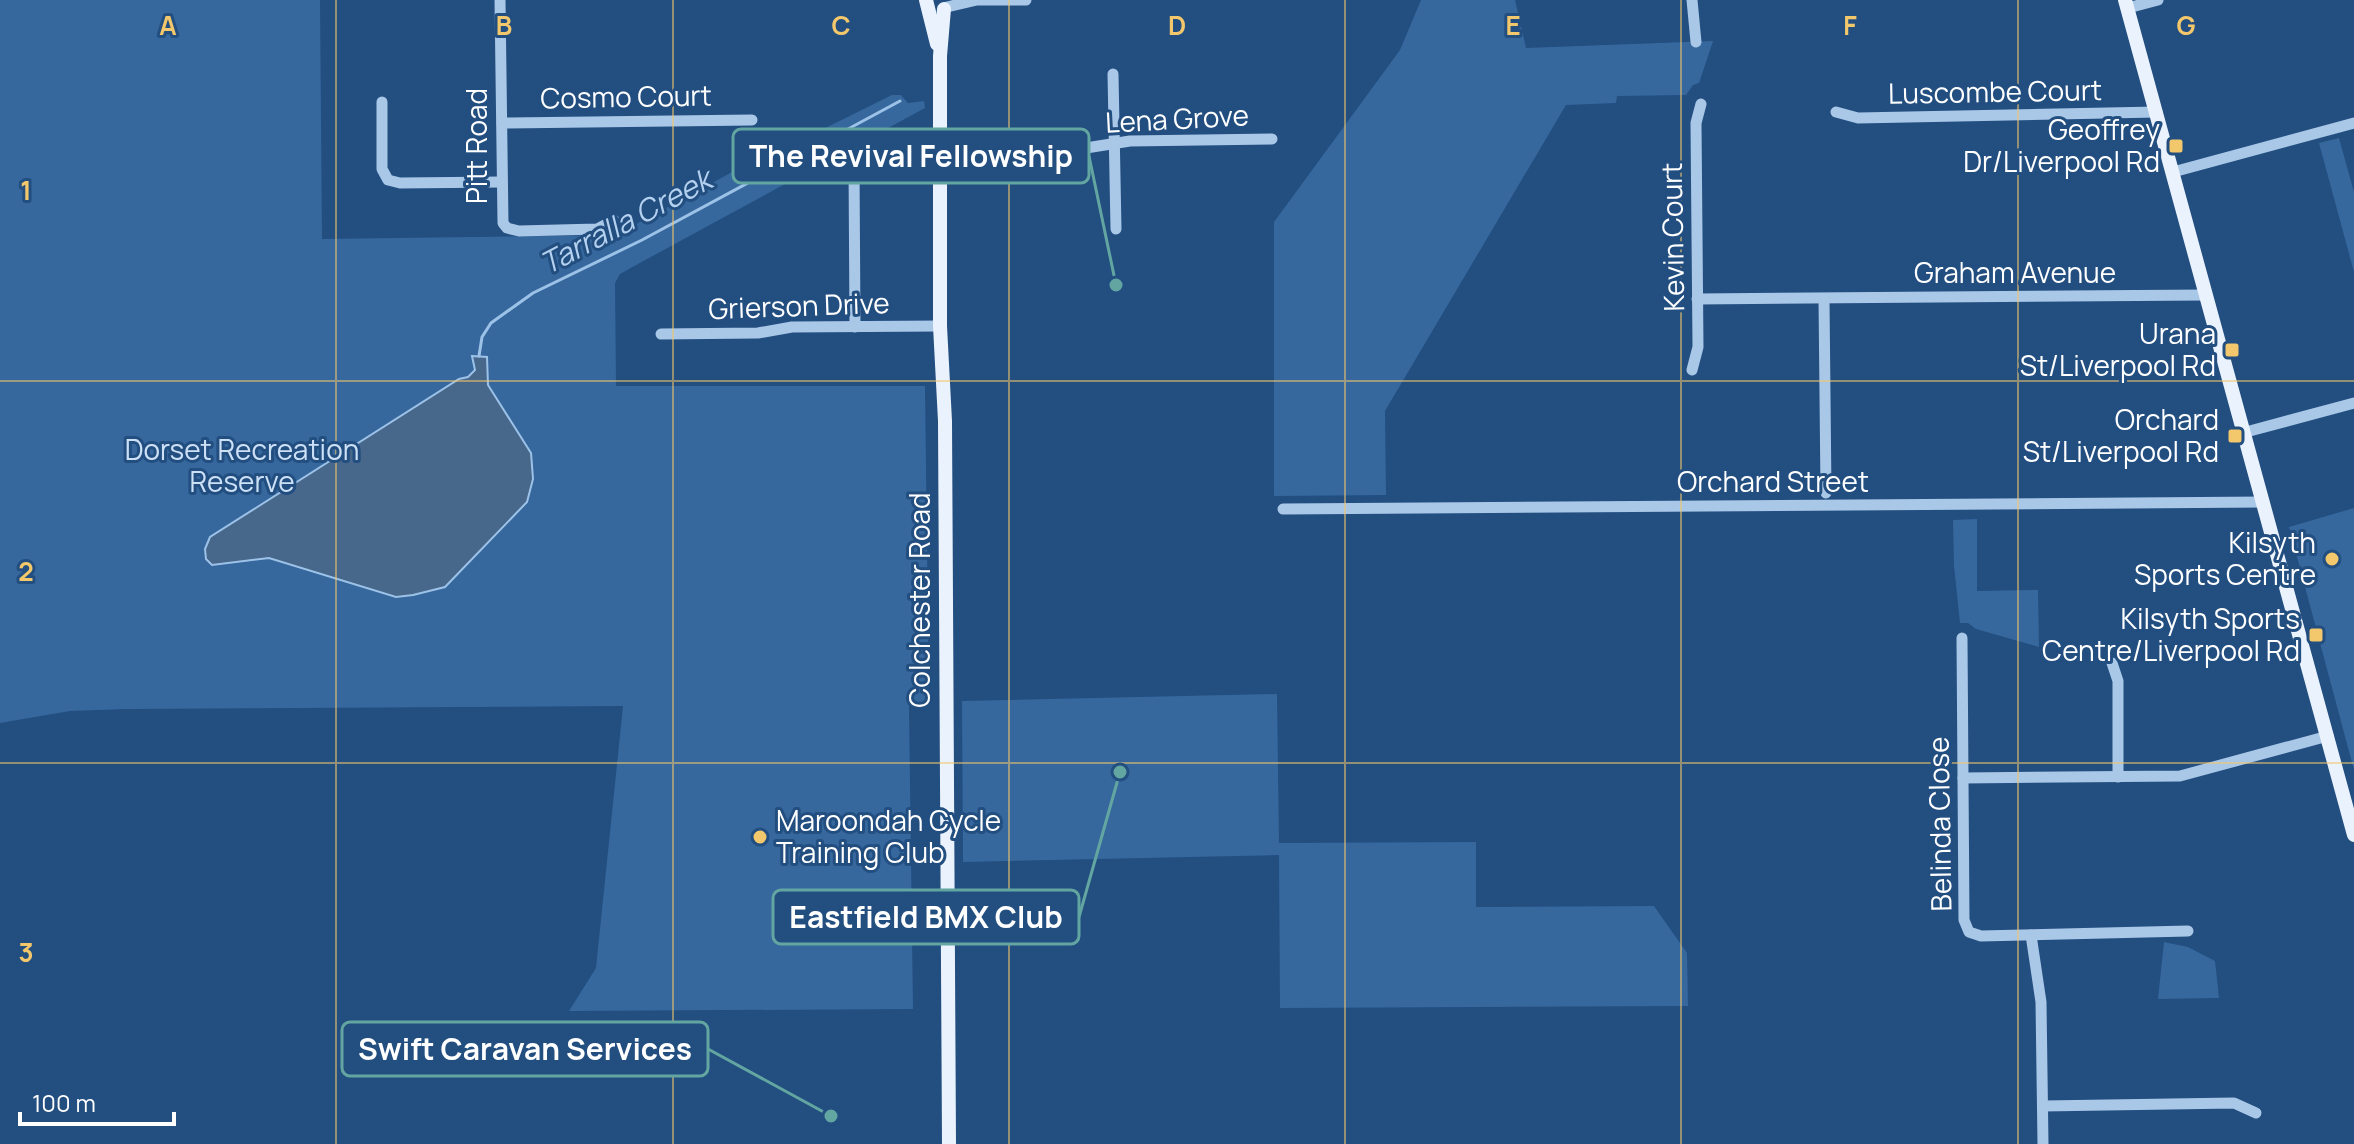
<svg xmlns="http://www.w3.org/2000/svg" width="2354" height="1144" font-family="Manrope,sans-serif">
<style>
.green{fill:#36689e}
.water{fill:#47678b;stroke:#9dc2e8;stroke-width:2}
.lines{fill:none;stroke-linecap:round;stroke-linejoin:round}
.stream{stroke:#9dc2e8;stroke-width:3}
.minor{stroke:#a9c7e7;stroke-width:11}
.major{stroke:#eaf2fd;stroke-width:14}
.grid{fill:none;stroke:#f3c76b;stroke-width:2;stroke-opacity:0.55}
.poi-dot{fill:#f3c76b;stroke:#224e80;stroke-width:3}
.labels{text-anchor:middle;stroke-width:6;stroke-linejoin:round;paint-order:stroke}
.street-label{font-size:28px;fill:#fff;stroke:#224e80}
.poi-label{font-size:28px;fill:#fff;stroke:#224e80;text-anchor:end}
.park-label{font-size:28px;fill:#cce0f6;stroke:#224e80}
.water-label{font-size:30px;font-style:italic;fill:#b4d1ef;stroke:#224e80}
.grid-label{font-size:26px;text-anchor:middle;font-weight:bold;fill:#f3c76b;stroke:#224e80;stroke-width:6;stroke-linejoin:round;paint-order:stroke}
.leader{fill:none;stroke:#63a6a1;stroke-width:3}
.callout-dot{fill:#63a6a1;stroke:#224e80;stroke-width:3}
.callout{fill:#224e80;stroke:#63a6a1;stroke-width:3}
.callout-label{font-size:30px;text-anchor:middle;font-weight:bold;fill:#fff}
</style>
<rect width="100%" height="100%" fill="#224e80"/>
<g class="green">
<path d="M 0,0 L 320,0 L 322,239 L 616,235 L 793,139 L 793,144 L 892,95 L 901,95 L 908,103 L 924,101 L 925,108 L 638,264 L 620,274 L 615,283 L 616,386 L 925,386 L 929,706 L 909,706 L 913,1009 L 569,1011 L 596,968 L 623,706 L 127,709 L 70,711 L 0,723 Z"/>
<path d="M 1421,0 L 1515,0 L 1526,48 L 1713,41 L 1699,83 L 1693,85 L 1686,95 L 1617,96 L 1616,103 L 1566,105 L 1385,411 L 1386,495 L 1274,496 L 1274,222 L 1400,50 Z"/>
<path d="M 2339,138 L 2354,192 L 2354,272 L 2319,143 Z"/>
<path d="M 2354,508 L 2354,770 L 2289,527 Z"/>
<path d="M 1977,519 L 1977,591 L 2038,590 L 2039,647 L 1976,629 L 1968,623 L 1960,623 L 1954,566 L 1953,520 Z"/>
<path d="M 1277,694 L 1279,843 L 1476,842 L 1476,907 L 1654,906 L 1687,953 L 1688,1006 L 1280,1008 L 1279,855 L 963,862 L 962,701 Z"/>
<path d="M 2164,942 L 2188,947 L 2215,961 L 2219,998 L 2158,999 Z"/>
</g>
<path class="water" d="M 472,356 L 487,357 L 488,385 L 531,453 L 533,479 L 527,502 L 445,587 L 413,595 L 396,597 L 269,558 L 212,565 L 206,559 L 205,549 L 210,537 L 459,379 L 468,377 L 475,370 Z"/>
<g class="lines">
<path class="stream" d="M 479,356 L 482,337 L 491,323 L 533,293 L 642,240 L 900,101"/>
<g class="minor">
<path d="M 500,0 L 503,223 L 507,228 L 519,231 L 597,229 L 614,220"/>
<path d="M 1692,0 L 1696,42"/>
<path d="M 947,7 L 977,0 L 1026,0"/>
<path d="M 2128,8 L 2158,0"/>
<path d="M 1113,74 L 1116,229"/>
<path d="M 382,102 L 382,169 L 388,180 L 400,183 L 501,182"/>
<path d="M 1836,112 L 1858,118 L 2157,112"/>
<path d="M 502,123 L 752,120"/>
<path d="M 840,160 L 854,164 L 860,152"/>
<path d="M 941,160 L 1023,158 L 1130,141 L 1272,139"/>
<path d="M 854,164 L 855,327"/>
<path d="M 2173,172 L 2354,123"/>
<path d="M 1697,299 L 2206,295"/>
<path d="M 1824,299 L 1826,493"/>
<path d="M 661,334 L 758,333 L 792,327 L 940,326"/>
<path d="M 1692,370 L 1698,347 L 1696,123 L 1701,104"/>
<path d="M 2246,432 L 2354,403"/>
<path d="M 1283,509 L 2264,502"/>
<path d="M 1962,638 L 1964,920 L 1969,932 L 1981,936 L 2188,931"/>
<path d="M 2112,663 L 2118,681 L 2118,777"/>
<path d="M 1963,778 L 2180,776 L 2328,736"/>
<path d="M 2031,935 L 2041,1002 L 2043,1144"/>
<path d="M 2043,1106 L 2234,1103 L 2256,1113"/>
</g>
<g class="major">
<path d="M 926,0 L 937,44"/>
<path d="M 2125,0 L 2354,835"/>
<path d="M 944,9 L 940,56 L 940,326 L 945,421 L 949,1144"/>
</g>
</g>
<path class="grid" d="M 336,0 L 336,1144M 673,0 L 673,1144M 1009,0 L 1009,1144M 1345,0 L 1345,1144M 1681,0 L 1681,1144M 2018,0 L 2018,1144M 0,381 L 2354,381M 0,763 L 2354,763"/>
<g class="poi-dot">
<rect x="2168" y="138" width="16" height="16" rx="4"/>
<rect x="2224" y="342" width="16" height="16" rx="4"/>
<rect x="2227" y="428" width="16" height="16" rx="4"/>
<circle cx="2332" cy="559" r="8"/>
<rect x="2308" y="627" width="16" height="16" rx="4"/>
<circle cx="760" cy="837" r="8"/>
</g>
<g class="labels">
<g class="street-label">
<text transform="translate(1995 92) rotate(-1)" y="10">Luscombe Court</text>
<text transform="translate(626 97) rotate(-1)" y="10">Cosmo Court</text>
<text transform="translate(1177 119) rotate(-3)" y="10">Lena Grove</text>
<text transform="translate(477 146) rotate(-90)" y="10">Pitt Road</text>
<text transform="translate(1673 237) rotate(-91)" y="10">Kevin Court</text>
<text x="2015" y="283">Graham Avenue</text>
<text transform="translate(799 306) rotate(-2)" y="10">Grierson Drive</text>
<text x="1773" y="492">Orchard Street</text>
<text transform="translate(920 600) rotate(-90)" y="10">Colchester Road</text>
<text transform="translate(1940 824) rotate(-91)" y="10">Belinda Close</text>
</g>
<g class="poi-label">
<text x="2160" y="140">Geoffrey<tspan x="2160" dy="32">Dr/Liverpool Rd</tspan></text>
<text x="2216" y="344">Urana<tspan x="2216" dy="32">St/Liverpool Rd</tspan></text>
<text x="2219" y="430">Orchard<tspan x="2219" dy="32">St/Liverpool Rd</tspan></text>
<text x="2316" y="553">Kilsyth<tspan x="2316" dy="32">Sports Centre</tspan></text>
<text x="2300" y="629">Kilsyth Sports<tspan x="2300" dy="32">Centre/Liverpool Rd</tspan></text>
<text x="776" y="831" text-anchor="start">Maroondah Cycle<tspan x="776" dy="32">Training Club</tspan></text>
</g>
<g class="park-label">
<text x="242" y="460">Dorset Recreation<tspan x="242" dy="32">Reserve</tspan></text>
</g>
<g class="water-label">
<text transform="translate(626 222) rotate(-28)" y="10">Tarralla Creek</text>
</g>
</g>
<g class="grid-label">
<text x="168" y="35">A</text>
<text x="504" y="35">B</text>
<text x="841" y="35">C</text>
<text x="1177" y="35">D</text>
<text x="1513" y="35">E</text>
<text x="1850" y="35">F</text>
<text x="2186" y="35">G</text>
<text x="26" y="200">1</text>
<text x="26" y="581">2</text>
<text x="26" y="962">3</text>
</g>
<path class="leader" d="M1116 285L1089 156M1120 772L1079 917M831 1116L708 1049"/>
<g class="callout-dot">
<circle cx="1116" cy="285" r="8"/>
<circle cx="1120" cy="772" r="8"/>
<circle cx="831" cy="1116" r="8"/>
</g>
<g class="callout">
<rect x="733" y="129" width="356" height="54" rx="8"/>
<rect x="773" y="890" width="306" height="54" rx="8"/>
<rect x="342" y="1022" width="366" height="54" rx="8"/>
</g>
<g class="callout-label">
<text x="911" y="167">The Revival Fellowship</text>
<text x="926" y="928">Eastfield BMX Club</text>
<text x="525" y="1060">Swift Caravan Services</text>
</g>
<path d="M20 1112v12h154v-12" fill="none" stroke="#ffffff" stroke-width="4"/>
<text x="32" y="1112" font-size="24" fill="#ffffff" stroke="#224e80" stroke-width="6" paint-order="stroke">100 m</text>
</svg>
